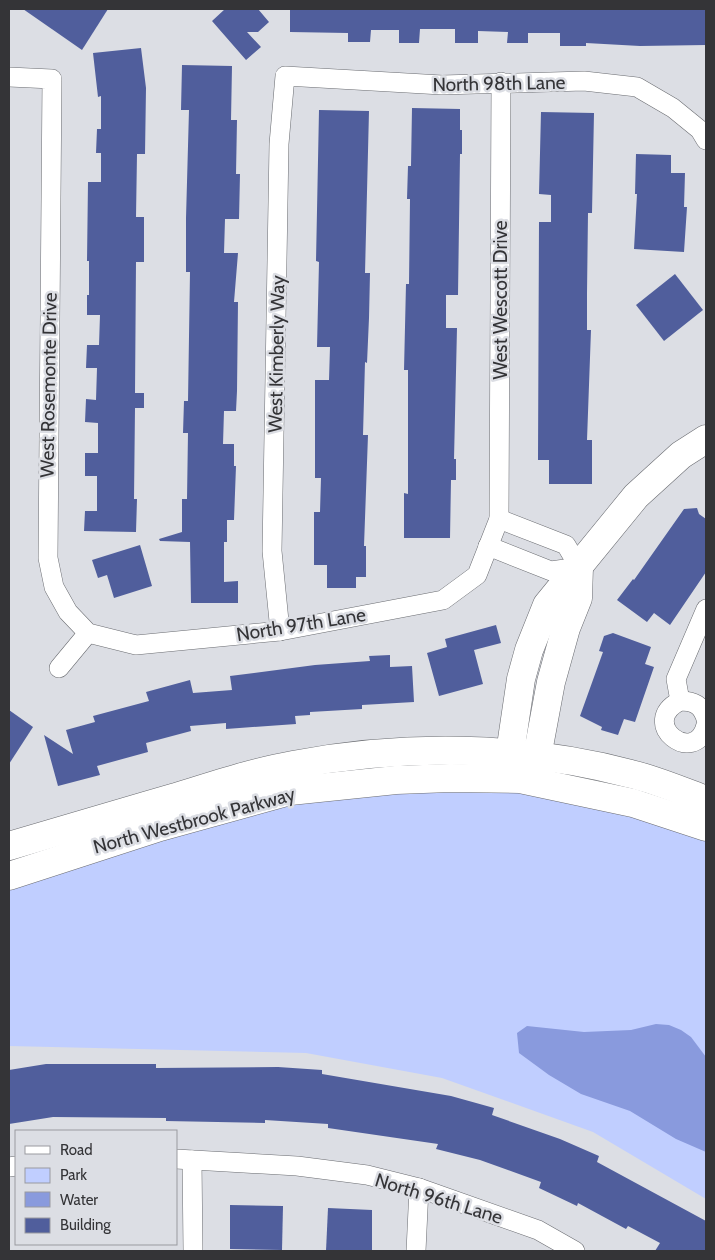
<svg xmlns="http://www.w3.org/2000/svg" width="715" height="1260" font-family="Cabin,sans-serif">
<style>
.green{fill:#c0ceff}
.water{fill:#899add}
.building{fill:#505e9c}
.lines{fill:none;stroke-linecap:round;stroke-linejoin:round}
.street-casing{stroke:#6a6c71;stroke-width:20}
.secondary-casing{stroke:#6a6c71;stroke-width:29}
.street{stroke:#fff;stroke-width:19}
.secondary{stroke:#fff;stroke-width:28}
.labels{text-anchor:middle;stroke-width:5;stroke-linejoin:round;paint-order:stroke}
.street-label{font-size:19px;fill:#343437;stroke:#dcdee4}
</style>
<rect width="100%" height="100%" fill="#dcdee4"/>
<path class="green" d="M 411,763 L 523,763 L 653,798 L 706,818 L 706,1199 L 593,1132 L 442,1078 L 306,1053 L 9,1046 L 9,863 L 337,772 Z"/>
<path class="water" d="M 656,1024 L 669,1025 L 681,1030 L 691,1037 L 706,1057 L 706,1152 L 676,1139 L 630,1111 L 581,1094 L 549,1075 L 519,1053 L 517,1033 L 527,1026 L 584,1032 L 631,1030 Z"/>
<g class="building">
<path d="M 23,9 L 108,9 L 82,50 Z"/>
<path d="M 225,9 L 258,9 L 269,22 L 258,32 L 247,32 L 261,47 L 246,60 L 212,21 Z"/>
<path d="M 290,9 L 706,9 L 706,45 L 640,46 L 586,43 L 586,46 L 560,46 L 560,33 L 528,33 L 528,43 L 507,43 L 508,32 L 478,31 L 478,43 L 455,43 L 455,29 L 420,29 L 419,43 L 399,43 L 399,30 L 371,30 L 370,42 L 348,42 L 348,33 L 290,32 Z"/>
<path d="M 141,48 L 146,88 L 145,154 L 137,154 L 136,217 L 144,217 L 144,262 L 136,262 L 135,393 L 144,393 L 144,408 L 135,408 L 134,499 L 137,499 L 136,532 L 84,531 L 85,511 L 97,511 L 97,476 L 85,476 L 85,453 L 98,453 L 98,423 L 85,422 L 86,399 L 96,400 L 97,368 L 86,368 L 87,345 L 99,345 L 100,315 L 87,315 L 87,295 L 89,295 L 89,261 L 87,261 L 88,182 L 101,182 L 101,153 L 96,153 L 97,129 L 101,129 L 101,96 L 98,97 L 93,53 Z"/>
<path d="M 182,65 L 232,66 L 231,120 L 237,120 L 236,174 L 240,174 L 239,219 L 225,219 L 224,253 L 238,253 L 234,302 L 238,302 L 237,391 L 236,411 L 224,411 L 223,444 L 234,444 L 234,466 L 236,466 L 234,520 L 227,520 L 227,542 L 224,542 L 224,582 L 238,581 L 238,603 L 191,603 L 190,542 L 160,541 L 159,539 L 182,532 L 182,499 L 187,499 L 188,433 L 183,433 L 184,401 L 188,401 L 190,272 L 186,272 L 186,218 L 189,110 L 181,110 Z"/>
<path d="M 412,108 L 460,109 L 460,130 L 462,130 L 462,154 L 460,154 L 458,295 L 446,295 L 446,328 L 457,328 L 454,459 L 456,459 L 456,480 L 451,480 L 450,538 L 404,538 L 404,493 L 408,494 L 408,370 L 404,370 L 406,284 L 409,284 L 410,199 L 407,199 L 408,166 L 411,166 Z"/>
<path d="M 319,110 L 369,111 L 365,273 L 370,273 L 369,318 L 367,363 L 365,362 L 363,435 L 368,435 L 364,546 L 366,546 L 366,577 L 356,577 L 356,588 L 327,588 L 327,565 L 314,565 L 314,512 L 320,512 L 321,478 L 315,478 L 315,380 L 329,380 L 330,347 L 317,347 L 319,262 L 316,261 Z"/>
<path d="M 541,112 L 594,113 L 592,213 L 588,213 L 587,293 L 587,330 L 591,330 L 587,440 L 592,440 L 592,484 L 549,484 L 549,460 L 538,460 L 539,222 L 551,222 L 551,195 L 539,194 Z"/>
<path d="M 636,154 L 671,155 L 671,173 L 685,173 L 684,207 L 687,207 L 684,252 L 634,249 L 637,194 L 635,194 Z"/>
<path d="M 675,274 L 703,310 L 664,341 L 636,305 Z"/>
<path d="M 697,508 L 699,514 L 706,519 L 706,572 L 670,625 L 654,613 L 647,622 L 617,600 L 633,579 L 634,580 L 684,509 Z"/>
<path d="M 140,545 L 152,586 L 114,598 L 107,575 L 98,578 L 92,560 Z"/>
<path d="M 496,625 L 501,643 L 474,650 L 483,684 L 439,696 L 427,653 L 447,647 L 445,639 Z"/>
<path d="M 613,633 L 651,647 L 645,664 L 654,667 L 635,722 L 624,719 L 618,735 L 601,730 L 602,727 L 580,716 L 603,652 L 599,651 L 604,636 Z"/>
<path d="M 390,655 L 390,667 L 412,666 L 414,702 L 362,705 L 362,709 L 310,712 L 310,715 L 295,716 L 296,724 L 226,729 L 226,723 L 190,726 L 191,731 L 146,743 L 148,752 L 97,766 L 100,775 L 58,786 L 44,735 L 73,754 L 66,730 L 95,722 L 93,716 L 149,701 L 146,692 L 190,680 L 193,693 L 232,690 L 230,676 L 315,665 L 370,661 L 369,656 Z"/>
<path d="M 9,710 L 33,727 L 9,764 Z"/>
<path d="M 46,1064 L 156,1064 L 156,1068 L 278,1067 L 322,1070 L 322,1074 L 451,1096 L 494,1108 L 492,1115 L 560,1139 L 599,1156 L 597,1162 L 706,1221 L 706,1251 L 655,1251 L 660,1243 L 628,1226 L 626,1229 L 578,1203 L 577,1206 L 539,1188 L 541,1182 L 480,1160 L 436,1149 L 438,1144 L 328,1128 L 328,1124 L 265,1120 L 265,1123 L 166,1121 L 166,1118 L 53,1117 L 9,1124 L 9,1070 Z"/>
<path d="M 230,1205 L 283,1206 L 282,1250 L 230,1249 Z"/>
<path d="M 328,1208 L 372,1210 L 372,1251 L 326,1251 Z"/>
</g>
<g class="lines">
<g class="street-casing">
<g id="street">
<path d="M 9,77 L 52,79 L 48,558 L 54,587 L 68,612 L 88,633 L 136,645 L 280,631 L 443,600 L 477,575 L 499,519 L 501,82"/>
<path d="M 488,546 L 551,571 L 579,567 L 566,545 L 499,519"/>
<path d="M 280,631 L 272,551 L 279,144 L 285,76 L 442,85 L 584,81 L 637,87 L 673,108 L 700,130 L 706,140"/>
<path d="M 59,668 L 88,633"/>
<path d="M 680,701 L 676,679 L 706,609"/>
<path d="M 706,719 C 702,705 694,701 680,701 C 637,723 695,768 706,725"/>
<path d="M 176,1159 L 297,1166 L 367,1175 L 419,1188 L 538,1230 L 575,1251"/>
<path d="M 192,1160 L 193,1251"/>
<path d="M 9,1167 L 16,1166"/>
<path d="M 416,1251 L 419,1188"/>
</g>
</g>
<g class="secondary-casing">
<g id="secondary">
<path d="M 516,769 L 510,753 L 521,679 L 529,650 L 547,605 L 636,496 L 681,455 L 706,439"/>
<path d="M 526,772 L 537,757 L 551,682 L 566,628 L 578,598 L 579,567"/>
<path d="M 9,846 C 64,830 120,813 176,797 C 214,785 254,772 293,765 C 404,744 522,745 631,774 C 656,780 682,791 706,800"/>
<path d="M 9,876 L 160,827 L 290,791 L 396,780 L 450,778 L 520,779 L 633,803 L 706,827"/>
</g>
</g>
<use href="#street" class="street"/>
<use href="#secondary" class="secondary"/>
</g>
<g class="labels">
<g class="street-label">
<text transform="translate(499 83) rotate(-1)" y="7">North 98th Lane</text>
<text transform="translate(500 300) rotate(-90)" y="7">West Wescott Drive</text>
<text transform="translate(276 354) rotate(-89)" y="7">West Kimberly Way</text>
<text transform="translate(48 385) rotate(-89)" y="7">West Rosemonte Drive</text>
<text transform="translate(301 624) rotate(-9)" y="7">North 97th Lane</text>
<text transform="translate(194 820) rotate(-15)" y="7">North Westbrook Parkway</text>
<text transform="translate(439 1198) rotate(17)" y="7">North 96th Lane</text>
</g>
</g>
<rect width="715" height="1260" fill="none" stroke="#343437" stroke-width="20"/>
<rect x="15" y="1130" width="162" height="115" fill="#dcdee4" stroke="#999a9f"/>
<rect x="25" y="1146" width="25" height="8" fill="#ffffff" stroke="#999a9f"/>
<text x="60" y="1155" font-size="15" fill="#343437">Road</text>
<rect x="25" y="1168" width="25" height="15" fill="#c0ceff" stroke="#999a9f"/>
<text x="60" y="1180" font-size="15" fill="#343437">Park</text>
<rect x="25" y="1192" width="25" height="15" fill="#899add" stroke="#999a9f"/>
<text x="60" y="1205" font-size="15" fill="#343437">Water</text>
<rect x="25" y="1218" width="25" height="15" fill="#505e9c" stroke="#999a9f"/>
<text x="60" y="1230" font-size="15" fill="#343437">Building</text>
</svg>
